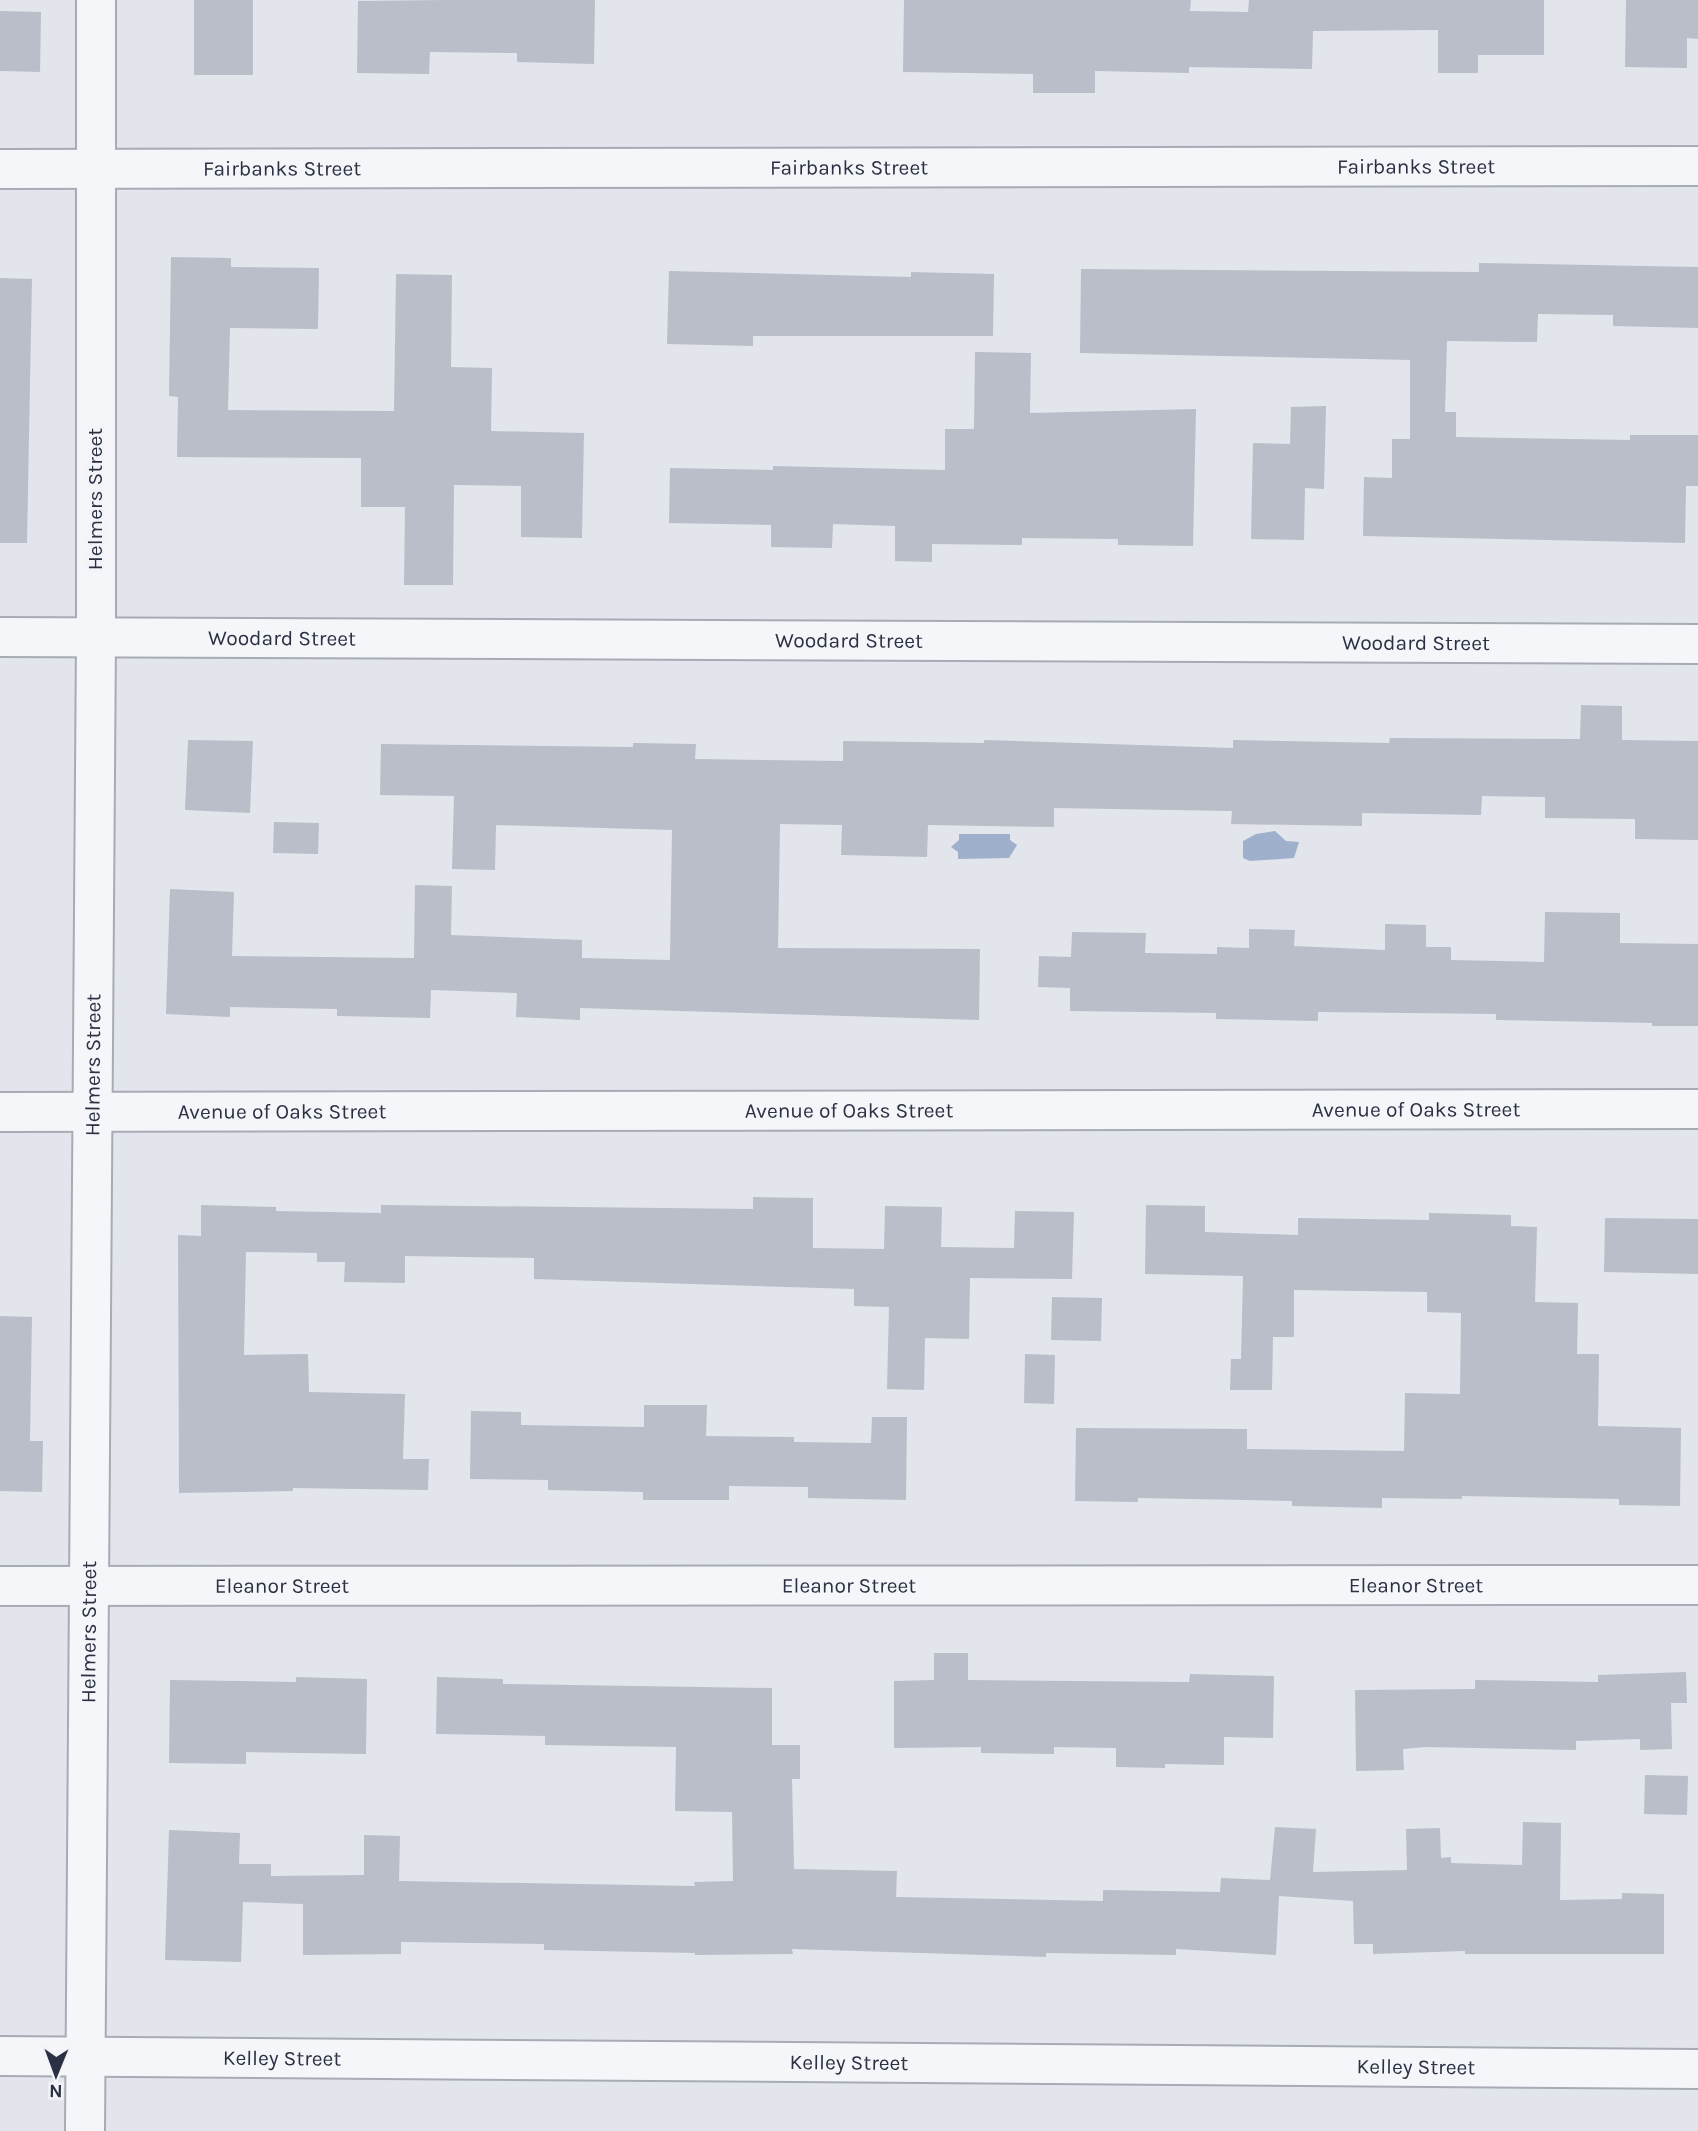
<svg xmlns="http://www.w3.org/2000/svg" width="1698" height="2131" font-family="Karla,sans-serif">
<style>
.water{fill:#9eb0cb}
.building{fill:#babec8}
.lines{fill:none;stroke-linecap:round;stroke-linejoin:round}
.minor-casing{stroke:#a7abb5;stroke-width:42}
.minor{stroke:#f5f6f9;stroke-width:38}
.labels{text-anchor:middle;stroke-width:7;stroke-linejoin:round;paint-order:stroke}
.street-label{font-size:21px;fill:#2a3143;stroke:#f2f4f8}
</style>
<rect width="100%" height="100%" fill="#e2e5eb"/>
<g class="water">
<path d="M 1275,831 L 1286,841 L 1299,842 L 1294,858 L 1250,861 L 1243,858 L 1243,841 L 1256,834 Z"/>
<path d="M 959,834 L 1010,834 L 1010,840 L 1017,845 L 1009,858 L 958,859 L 958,852 L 951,847 L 959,840 Z"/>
</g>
<g class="building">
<rect x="194" y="0" width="59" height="75"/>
<path d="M 445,0 L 595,0 L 594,64 L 517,62 L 517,53 L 430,52 L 429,74 L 357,73 L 358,1 Z"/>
<path d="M 904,0 L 1191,0 L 1190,11 L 1248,12 L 1249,0 L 1544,0 L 1544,55 L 1478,55 L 1478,73 L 1438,73 L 1438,30 L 1313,31 L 1312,69 L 1189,67 L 1189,73 L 1095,71 L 1095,93 L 1033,93 L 1033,74 L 903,72 Z"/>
<path d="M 1626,0 L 1698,0 L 1698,39 L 1687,38 L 1687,68 L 1625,67 Z"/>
<path d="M 0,11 L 41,12 L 40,72 L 0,71 Z"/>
<path d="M 171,257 L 231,258 L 231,267 L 319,268 L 318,329 L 230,328 L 228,410 L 394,411 L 396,274 L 452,275 L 451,367 L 492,368 L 491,431 L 584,433 L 582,538 L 521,537 L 521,486 L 454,485 L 453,585 L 404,585 L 405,507 L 361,507 L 361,458 L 177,457 L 178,397 L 169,396 Z"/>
<path d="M 1479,263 L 1698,267 L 1698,328 L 1613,326 L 1613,315 L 1538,314 L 1537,342 L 1447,341 L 1445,412 L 1456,412 L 1456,437 L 1630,440 L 1630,435 L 1698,435 L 1698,486 L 1686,486 L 1685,543 L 1363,536 L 1364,477 L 1392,478 L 1392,439 L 1410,439 L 1410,360 L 1080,353 L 1081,269 L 1479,272 Z"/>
<path d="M 669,271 L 911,277 L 911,272 L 994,274 L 993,336 L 753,336 L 753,346 L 667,344 Z"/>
<path d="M 0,278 L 32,279 L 27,543 L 0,543 Z"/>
<path d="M 975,352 L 1031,353 L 1030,413 L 1196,409 L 1193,546 L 1118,545 L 1118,539 L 1022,538 L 1022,545 L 932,544 L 932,562 L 895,561 L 895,526 L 833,524 L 832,548 L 771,547 L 771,525 L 669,523 L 670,468 L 773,470 L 773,466 L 945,470 L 945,429 L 974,429 Z"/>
<path d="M 1326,406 L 1324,489 L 1305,488 L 1304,540 L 1251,539 L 1253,443 L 1290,444 L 1291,407 Z"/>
<path d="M 1581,705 L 1622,706 L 1622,740 L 1698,741 L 1698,840 L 1635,839 L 1635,819 L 1545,818 L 1545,797 L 1482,796 L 1481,815 L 1362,813 L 1362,826 L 1231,824 L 1232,811 L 1054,808 L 1054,827 L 928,825 L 927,857 L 841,855 L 842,825 L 780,824 L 778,948 L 980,949 L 979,1020 L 580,1008 L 580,1020 L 516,1017 L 517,993 L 431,990 L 430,1018 L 337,1016 L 337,1009 L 230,1007 L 230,1017 L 166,1014 L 170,889 L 234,892 L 232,956 L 414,958 L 415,885 L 452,886 L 451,935 L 582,940 L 582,958 L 670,960 L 672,830 L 496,825 L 495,870 L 452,869 L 454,796 L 380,795 L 381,744 L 633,747 L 633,743 L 696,744 L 695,759 L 843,761 L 843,741 L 984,743 L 984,740 L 1233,748 L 1233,740 L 1389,743 L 1390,738 L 1580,739 Z"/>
<path d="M 188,740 L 253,741 L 250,813 L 185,810 Z"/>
<path d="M 274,822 L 319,823 L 318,854 L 273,853 Z"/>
<path d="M 1545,912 L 1620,913 L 1620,943 L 1698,944 L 1698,1026 L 1652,1026 L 1652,1023 L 1496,1020 L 1496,1014 L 1318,1012 L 1318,1021 L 1216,1019 L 1216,1013 L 1070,1011 L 1070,988 L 1038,987 L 1039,956 L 1071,957 L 1072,932 L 1146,933 L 1145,953 L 1217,954 L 1217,947 L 1249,948 L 1249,929 L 1295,930 L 1294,946 L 1385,950 L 1385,924 L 1426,925 L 1426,947 L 1451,947 L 1451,960 L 1544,962 Z"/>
<path d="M 753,1197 L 813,1198 L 813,1248 L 884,1249 L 885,1206 L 942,1207 L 941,1247 L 1014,1248 L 1015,1211 L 1074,1212 L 1072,1279 L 970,1278 L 969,1339 L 925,1338 L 924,1390 L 887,1389 L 889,1307 L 854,1306 L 854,1289 L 534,1279 L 534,1258 L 405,1256 L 405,1283 L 344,1282 L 345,1262 L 317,1262 L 317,1253 L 246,1252 L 244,1355 L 308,1354 L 309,1392 L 405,1394 L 403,1459 L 429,1459 L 428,1490 L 293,1488 L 293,1491 L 179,1493 L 178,1235 L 201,1236 L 201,1205 L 276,1207 L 276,1211 L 381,1213 L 381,1205 L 753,1209 Z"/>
<path d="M 1146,1205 L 1205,1206 L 1205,1232 L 1298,1235 L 1298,1218 L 1429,1220 L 1429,1213 L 1511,1215 L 1511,1226 L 1537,1227 L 1535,1302 L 1578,1303 L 1577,1354 L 1599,1354 L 1598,1426 L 1681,1428 L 1680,1506 L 1619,1505 L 1619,1499 L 1462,1496 L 1462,1499 L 1382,1498 L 1382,1508 L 1292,1506 L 1292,1501 L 1138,1498 L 1138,1502 L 1075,1501 L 1076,1428 L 1247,1429 L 1247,1449 L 1404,1451 L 1405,1393 L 1460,1394 L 1461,1313 L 1427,1312 L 1427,1292 L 1294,1290 L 1294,1337 L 1273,1337 L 1272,1390 L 1230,1390 L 1231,1359 L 1241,1359 L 1243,1276 L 1145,1274 Z"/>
<path d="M 1605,1218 L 1698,1219 L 1698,1274 L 1604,1272 Z"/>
<path d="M 1052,1297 L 1102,1298 L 1101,1341 L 1051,1340 Z"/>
<path d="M 0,1316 L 32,1317 L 30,1441 L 43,1441 L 42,1492 L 0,1491 Z"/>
<path d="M 1025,1354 L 1055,1355 L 1054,1404 L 1024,1403 Z"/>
<path d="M 644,1405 L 707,1405 L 706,1436 L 794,1437 L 794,1442 L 871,1443 L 872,1417 L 907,1417 L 906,1500 L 808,1498 L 808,1487 L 729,1486 L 729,1500 L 643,1500 L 643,1492 L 548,1490 L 548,1480 L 470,1479 L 471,1411 L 521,1412 L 521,1425 L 644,1427 Z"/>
<path d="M 934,1653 L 968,1653 L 968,1680 L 1189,1682 L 1190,1674 L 1274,1676 L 1273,1738 L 1224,1737 L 1224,1765 L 1165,1764 L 1165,1768 L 1116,1767 L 1116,1748 L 1054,1747 L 1054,1754 L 981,1753 L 981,1747 L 894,1748 L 894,1681 L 934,1680 Z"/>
<path d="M 1686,1672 L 1687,1703 L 1671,1703 L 1672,1749 L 1640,1750 L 1640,1739 L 1576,1741 L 1576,1750 L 1425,1747 L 1403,1749 L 1404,1770 L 1356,1771 L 1355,1690 L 1475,1689 L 1475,1680 L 1598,1682 L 1598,1675 Z"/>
<path d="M 296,1677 L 367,1679 L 366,1754 L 246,1752 L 246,1764 L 169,1763 L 170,1680 L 296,1682 Z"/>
<path d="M 437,1677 L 503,1679 L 503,1684 L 772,1688 L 772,1745 L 800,1745 L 800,1779 L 792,1779 L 794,1869 L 897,1871 L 896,1897 L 1103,1901 L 1103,1890 L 1220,1892 L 1221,1878 L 1270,1880 L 1275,1827 L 1316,1829 L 1313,1872 L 1407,1870 L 1406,1829 L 1440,1828 L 1441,1858 L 1451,1857 L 1451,1863 L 1522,1865 L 1523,1822 L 1561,1823 L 1560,1900 L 1622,1899 L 1622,1893 L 1664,1894 L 1664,1954 L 1465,1954 L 1465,1951 L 1373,1954 L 1373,1944 L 1354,1944 L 1353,1901 L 1279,1896 L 1276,1955 L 1176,1949 L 1176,1955 L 1046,1953 L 1046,1957 L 792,1949 L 793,1954 L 695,1955 L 695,1953 L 544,1950 L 544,1944 L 401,1942 L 401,1954 L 303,1955 L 303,1904 L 243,1902 L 241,1962 L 165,1960 L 169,1830 L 240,1833 L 239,1864 L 271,1864 L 271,1876 L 364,1875 L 364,1835 L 400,1836 L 399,1881 L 695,1886 L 694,1882 L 733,1881 L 732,1812 L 675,1811 L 676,1747 L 545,1745 L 545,1736 L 436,1734 Z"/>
<path d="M 1645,1775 L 1688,1776 L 1687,1815 L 1644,1814 Z"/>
</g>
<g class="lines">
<g class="minor-casing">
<g id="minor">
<path id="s1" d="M 0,169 L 1698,166"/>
<path id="s2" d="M 0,637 L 1698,644"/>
<path id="s3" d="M 0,1112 L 1698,1109"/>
<path id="s4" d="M 0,1586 L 1698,1585"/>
<path id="s5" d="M 0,2056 L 1698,2069"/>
<path id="s6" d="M 85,2131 L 96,637 L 96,0"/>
</g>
</g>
<use href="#minor" class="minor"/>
</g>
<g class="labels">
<g class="street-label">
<text dy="7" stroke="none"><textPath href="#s1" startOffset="1416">Fairbanks Street</textPath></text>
<text dy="7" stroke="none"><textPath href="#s1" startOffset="849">Fairbanks Street</textPath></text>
<text dy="7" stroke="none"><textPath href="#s1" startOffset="282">Fairbanks Street</textPath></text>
<text transform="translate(95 499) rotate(-90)" y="7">Helmers Street</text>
<text dy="7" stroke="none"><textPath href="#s2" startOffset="282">Woodard Street</textPath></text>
<text dy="7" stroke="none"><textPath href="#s2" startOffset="849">Woodard Street</textPath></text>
<text dy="7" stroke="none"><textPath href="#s2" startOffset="1416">Woodard Street</textPath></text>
<text dy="7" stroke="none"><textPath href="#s6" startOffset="1066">Helmers Street</textPath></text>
<text dy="7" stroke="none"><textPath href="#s3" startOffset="1416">Avenue of Oaks Street</textPath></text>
<text dy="7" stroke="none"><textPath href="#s3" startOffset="849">Avenue of Oaks Street</textPath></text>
<text dy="7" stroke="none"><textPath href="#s3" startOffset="282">Avenue of Oaks Street</textPath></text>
<text dy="7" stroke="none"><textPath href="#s4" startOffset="282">Eleanor Street</textPath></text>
<text dy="7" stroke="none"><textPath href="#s4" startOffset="849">Eleanor Street</textPath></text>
<text dy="7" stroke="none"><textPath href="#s4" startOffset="1416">Eleanor Street</textPath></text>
<text dy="7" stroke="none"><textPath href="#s6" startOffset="499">Helmers Street</textPath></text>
<text dy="7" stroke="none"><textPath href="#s5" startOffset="282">Kelley Street</textPath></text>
<text dy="7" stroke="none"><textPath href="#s5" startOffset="849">Kelley Street</textPath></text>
<text dy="7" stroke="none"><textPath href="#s5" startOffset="1416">Kelley Street</textPath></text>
</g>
</g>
<g transform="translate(56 2075) rotate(181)" stroke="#f2f4f8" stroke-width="5" paint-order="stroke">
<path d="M0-5L12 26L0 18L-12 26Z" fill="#2a3143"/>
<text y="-10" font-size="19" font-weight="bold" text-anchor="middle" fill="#2a3143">N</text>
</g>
</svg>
